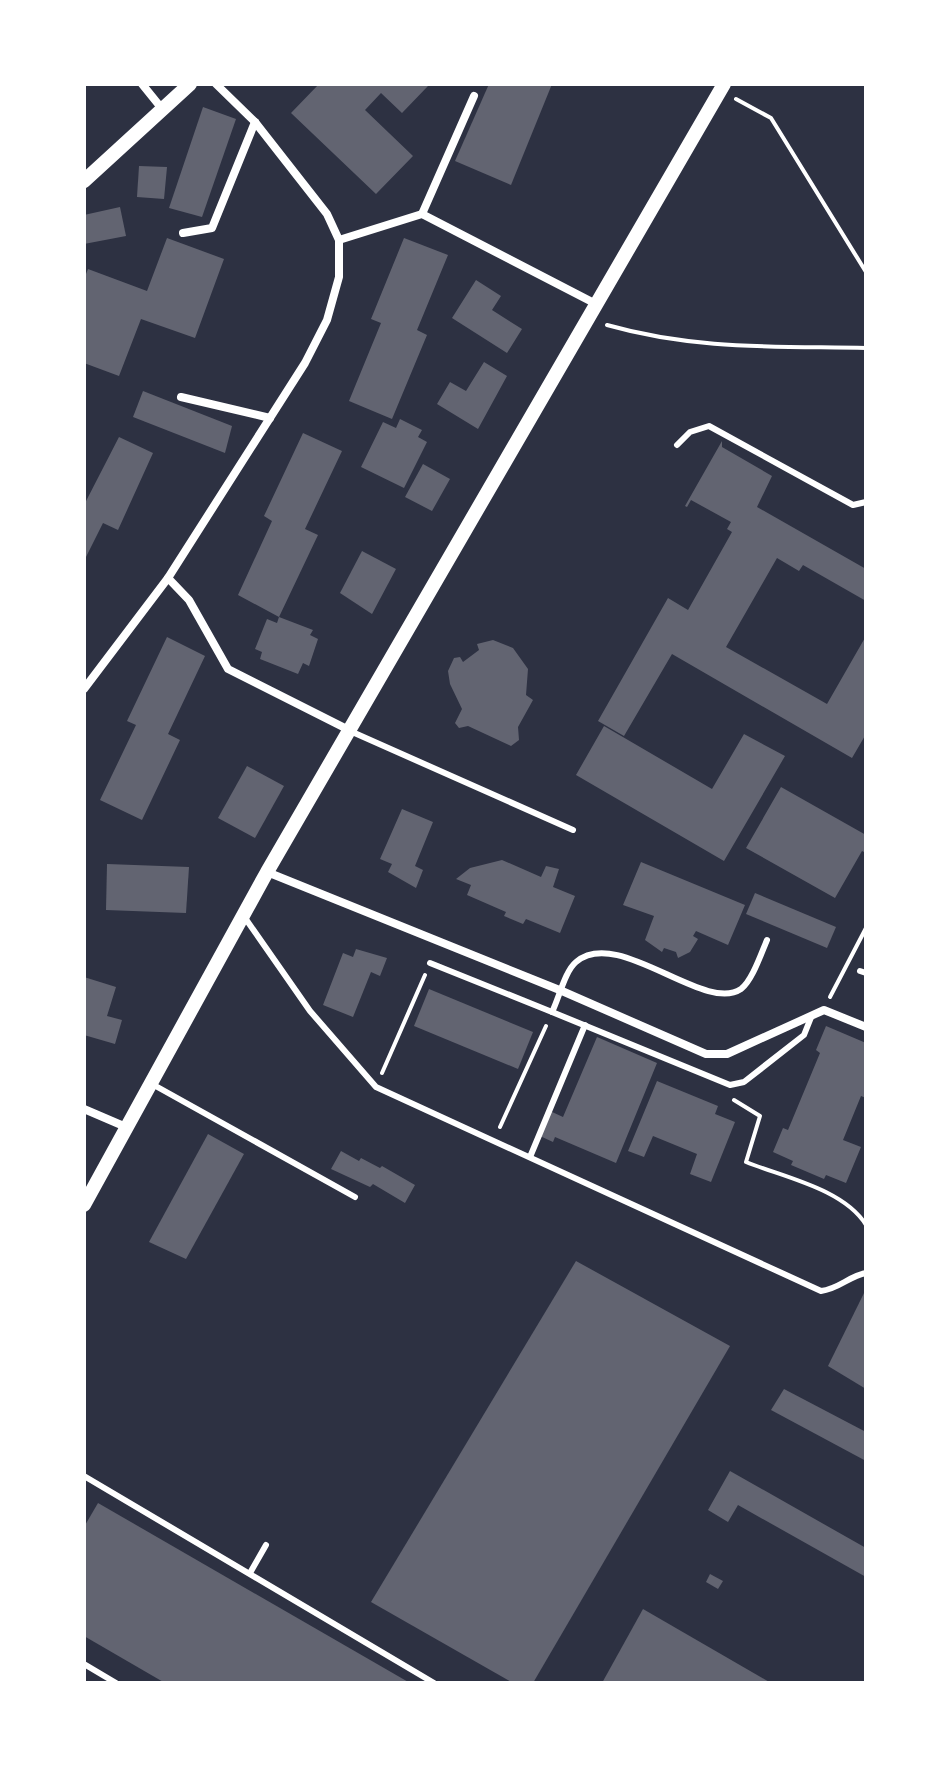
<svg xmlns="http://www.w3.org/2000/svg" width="950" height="1767" font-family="Quicksand,sans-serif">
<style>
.building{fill:#626471}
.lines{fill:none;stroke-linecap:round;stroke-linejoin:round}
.path{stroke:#fff;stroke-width:4}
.service{stroke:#fff;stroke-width:6}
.minor{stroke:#fff;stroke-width:8}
.tertiary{stroke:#fff;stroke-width:14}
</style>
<rect width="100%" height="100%" fill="#2d3142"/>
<g class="building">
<path d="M 319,84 L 428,86 L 402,113 L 381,93 L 365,110 L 413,156 L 376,194 L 291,113 Z"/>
<path d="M 489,84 L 552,84 L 511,185 L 455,161 Z"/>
<path d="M 203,107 L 236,119 L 202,217 L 169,208 Z"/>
<path d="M 139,166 L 167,167 L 164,199 L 137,197 Z"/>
<path d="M 120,207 L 126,236 L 84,244 L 84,215 Z"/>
<path d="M 167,238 L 224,259 L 195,338 L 141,319 L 119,376 L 84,363 L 84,279 L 88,269 L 147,291 Z"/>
<path d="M 404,238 L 448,255 L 417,330 L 427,335 L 392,419 L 349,401 L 381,323 L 371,319 Z"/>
<path d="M 476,280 L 501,296 L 492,310 L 522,329 L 507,353 L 452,318 Z"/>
<path d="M 484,362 L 507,376 L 478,429 L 437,404 L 450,382 L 466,391 Z"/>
<path d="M 143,391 L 232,426 L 225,453 L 133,417 Z"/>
<path d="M 400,419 L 422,430 L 418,437 L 427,442 L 404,488 L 361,467 L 383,422 L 396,428 Z"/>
<path d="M 303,433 L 342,451 L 305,529 L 318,535 L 279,617 L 238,595 L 272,521 L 264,516 Z"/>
<path d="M 119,437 L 153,453 L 118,530 L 103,523 L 84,561 L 84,505 Z"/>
<path d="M 722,441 L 722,447 L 772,476 L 757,507 L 866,569 L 866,601 L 803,565 L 799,571 L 777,558 L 726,647 L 827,704 L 866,636 L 866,734 L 852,758 L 672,654 L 624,736 L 598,721 L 668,598 L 688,610 L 732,532 L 727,529 L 731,522 L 691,500 L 687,507 L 685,506 Z"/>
<path d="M 423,464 L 450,479 L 432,511 L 405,497 Z"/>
<path d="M 362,551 L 396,569 L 372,614 L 340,593 Z"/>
<path d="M 279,617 L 313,630 L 310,635 L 318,639 L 309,666 L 303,663 L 298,674 L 260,659 L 262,652 L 255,649 L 267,619 L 277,623 Z"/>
<path d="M 167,637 L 205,656 L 168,734 L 180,740 L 142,820 L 100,800 L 136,725 L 127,721 Z"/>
<path d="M 493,640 L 513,648 L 528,669 L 526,695 L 533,700 L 518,727 L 519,740 L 511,746 L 468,726 L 459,728 L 455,723 L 462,709 L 450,684 L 448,671 L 454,658 L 460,657 L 463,662 L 479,650 L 477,644 Z"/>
<path d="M 604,726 L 712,789 L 744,734 L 785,756 L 724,861 L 576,775 Z"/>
<path d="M 247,766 L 284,786 L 255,838 L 218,818 Z"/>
<path d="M 781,787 L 866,835 L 866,853 L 862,851 L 835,898 L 746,848 Z"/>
<path d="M 402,809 L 433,822 L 415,866 L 423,870 L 416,888 L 388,872 L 392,864 L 380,859 Z"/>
<path d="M 502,860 L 541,877 L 546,866 L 559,869 L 553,887 L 575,896 L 560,933 L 526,919 L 523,924 L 504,916 L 506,912 L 467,895 L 471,885 L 456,879 L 470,868 Z"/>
<path d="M 641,862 L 745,905 L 728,945 L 696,931 L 693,936 L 698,939 L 690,952 L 678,958 L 676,952 L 664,948 L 662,952 L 645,940 L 654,916 L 623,905 Z"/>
<path d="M 107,864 L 189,867 L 186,913 L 106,910 Z"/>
<path d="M 755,893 L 836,927 L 827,948 L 746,914 Z"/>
<path d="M 356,949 L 387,958 L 380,976 L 371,972 L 353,1017 L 323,1005 L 343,953 L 353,957 Z"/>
<path d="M 84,977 L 116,987 L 107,1016 L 122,1020 L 115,1044 L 84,1035 Z"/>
<path d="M 429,989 L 533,1032 L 518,1069 L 414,1026 Z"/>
<path d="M 826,1026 L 866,1043 L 866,1098 L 861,1096 L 843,1140 L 861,1147 L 846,1183 L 826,1175 L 824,1179 L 791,1165 L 793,1161 L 773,1152 L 783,1128 L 788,1130 L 820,1053 L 816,1050 Z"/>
<path d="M 597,1037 L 657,1063 L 616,1163 L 555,1137 L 553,1142 L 540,1136 L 550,1111 L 563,1117 Z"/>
<path d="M 657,1081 L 718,1106 L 715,1114 L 735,1122 L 711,1182 L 690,1174 L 697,1154 L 653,1136 L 644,1157 L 628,1151 Z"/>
<path d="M 208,1134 L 244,1154 L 186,1259 L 149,1242 Z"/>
<path d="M 341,1151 L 359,1161 L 361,1158 L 380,1168 L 382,1166 L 415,1185 L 405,1203 L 373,1184 L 370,1187 L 331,1169 Z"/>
<path d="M 576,1261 L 730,1346 L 533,1683 L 513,1683 L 371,1602 Z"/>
<path d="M 866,1289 L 866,1389 L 828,1366 Z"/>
<path d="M 784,1389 L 866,1432 L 866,1461 L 771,1410 Z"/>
<path d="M 730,1471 L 866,1548 L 866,1577 L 738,1505 L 728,1522 L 708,1510 Z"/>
<path d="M 98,1503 L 410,1683 L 165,1683 L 84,1636 L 84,1527 Z"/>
<path d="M 710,1574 L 723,1581 L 718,1589 L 706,1582 Z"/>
<path d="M 643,1609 L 771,1683 L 602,1683 Z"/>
</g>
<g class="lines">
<g class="path">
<path d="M 736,99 L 771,118 L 866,272"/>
<path d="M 607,325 C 695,350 776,346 866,348"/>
<path d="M 830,997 L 866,928"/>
<path d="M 382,1073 L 425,975"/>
<path d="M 734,1100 L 760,1116 L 746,1162 C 783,1177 844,1189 866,1225"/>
<path d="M 500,1127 L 546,1026"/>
</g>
<g class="service">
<path d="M 677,445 L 690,432 L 709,426 L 853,505 L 866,502"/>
<path d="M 350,731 L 573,830"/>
<path d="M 243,915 L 310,1011 L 376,1087 L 821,1291 C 839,1289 849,1276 866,1273"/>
<path d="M 767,940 C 761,954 752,981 741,989 C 704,1014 618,926 576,962 C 565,971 559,998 552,1012 L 730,1085 L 744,1082 L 804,1035 L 812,1015"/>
<path d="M 430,963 L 552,1012"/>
<path d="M 860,971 L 866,973"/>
<path d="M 152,1084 L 355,1197"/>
<path d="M 530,1157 L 585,1025"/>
<path d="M 84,1476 L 434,1683"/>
<path d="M 250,1573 L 266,1545"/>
<path d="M 84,1664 L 116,1683"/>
</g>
<g class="minor">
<path d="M 142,84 L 163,110"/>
<path d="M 422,214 L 474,96"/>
<path d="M 183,233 L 212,228 L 255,122"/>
<path d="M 339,240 L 422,214 L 598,305"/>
<path d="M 181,397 L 270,418"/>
<path d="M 168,578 L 189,600 L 228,669 L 349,730"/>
<path d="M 84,689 L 168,578 L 305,363 L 327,320 L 339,277 L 339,240 L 327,214 L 255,122 L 216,84"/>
<path d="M 267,872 L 562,991 L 706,1054 L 727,1054 L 824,1010 L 866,1027"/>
<path d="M 84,1109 L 126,1127"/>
</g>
<g class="tertiary">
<path d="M 84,181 L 190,84"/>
<path d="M 84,1205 L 267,872 L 724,84"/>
</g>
</g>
<rect width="950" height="1767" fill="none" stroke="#ffffff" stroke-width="172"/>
</svg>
